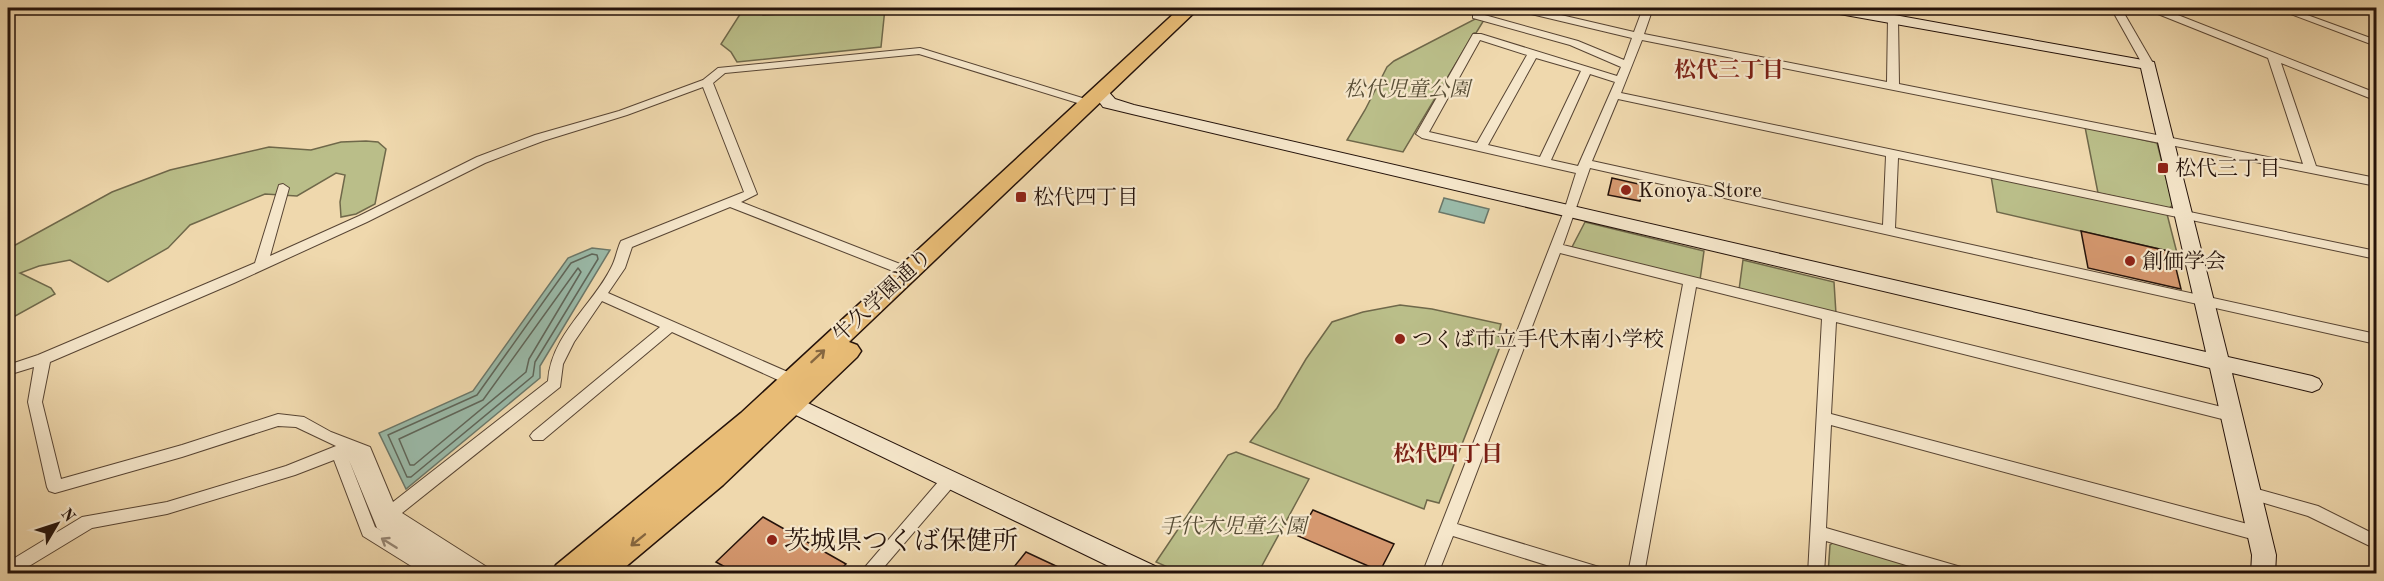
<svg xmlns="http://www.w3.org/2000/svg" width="2384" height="581" font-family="'Old Standard TT','Noto Serif JP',serif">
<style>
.green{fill:#babe89;stroke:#6f684a;stroke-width:1.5}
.water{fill:#9abaa9;stroke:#6b7769;stroke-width:1.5}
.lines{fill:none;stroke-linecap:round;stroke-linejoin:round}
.shore{stroke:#5f665a;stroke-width:1.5}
.building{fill:#d5986f;stroke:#24120a;stroke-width:1.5}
.street-casing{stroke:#574433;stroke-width:2}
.secondary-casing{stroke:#24120a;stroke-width:2}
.highway-casing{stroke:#24120a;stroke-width:3}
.street{fill:#f5e6ca;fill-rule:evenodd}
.secondary{fill:#f5e6ca;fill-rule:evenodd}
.highway{fill:#e8bc76;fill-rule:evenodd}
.oneway{stroke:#866740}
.oneway2{stroke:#978774}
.poi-dot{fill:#8f2418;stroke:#f5e6ca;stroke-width:2}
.labels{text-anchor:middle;stroke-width:4.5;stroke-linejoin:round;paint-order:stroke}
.park-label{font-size:21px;font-style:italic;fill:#584e36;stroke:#f5e6ca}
.poi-label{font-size:21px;fill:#24120a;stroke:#f5e6ca;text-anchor:start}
.street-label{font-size:21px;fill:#24120a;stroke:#f5e6ca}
.neighbourhood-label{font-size:22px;font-weight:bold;fill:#7a1f14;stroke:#f5e6ca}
.near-poi-label{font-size:26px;fill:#24120a;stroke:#f5e6ca;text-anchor:start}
</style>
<rect width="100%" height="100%" fill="#efd8ad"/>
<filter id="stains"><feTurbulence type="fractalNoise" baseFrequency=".00333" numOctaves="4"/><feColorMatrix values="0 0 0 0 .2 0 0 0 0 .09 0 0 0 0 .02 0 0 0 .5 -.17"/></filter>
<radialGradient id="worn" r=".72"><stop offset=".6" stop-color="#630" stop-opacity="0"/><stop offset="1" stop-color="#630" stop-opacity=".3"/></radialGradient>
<g class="green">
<path d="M 744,8 L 760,8 L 763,15 L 885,8 L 881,47 L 737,62 L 731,52 L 721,44 Z"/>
<path d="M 1477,18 L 1484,20 L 1476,33 L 1474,33 L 1403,152 L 1347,140 L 1365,110 L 1387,67 L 1394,61 Z"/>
<path d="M 2085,127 L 2157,143 L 2173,205 L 2169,208 L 2098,193 Z"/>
<path d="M 366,141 L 378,142 L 386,149 L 375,204 L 356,214 L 341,217 L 340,202 L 345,175 L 336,173 L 297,196 L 265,194 L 190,225 L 168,248 L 108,282 L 70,260 L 39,266 L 20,273 L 51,288 L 55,294 L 8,320 L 8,249 L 112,192 L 170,170 L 269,147 L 311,150 L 341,142 Z"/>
<path d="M 1991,176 L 2167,214 L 2177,253 L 1997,212 Z"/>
<path d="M 1585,222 L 1704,251 L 1700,280 L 1571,249 Z"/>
<path d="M 1743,260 L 1834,282 L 1836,314 L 1739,290 Z"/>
<path d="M 1400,305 L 1432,309 L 1501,324 L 1498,336 L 1503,339 L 1439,503 L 1427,500 L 1424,509 L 1250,442 L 1277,408 L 1306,359 L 1332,322 L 1363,312 Z"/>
<path d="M 1236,452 L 1309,479 L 1258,573 L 1181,573 L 1156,562 L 1228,455 Z"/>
<path d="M 1834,542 L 1944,574 L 1828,574 L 1830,545 Z"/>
</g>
<g class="water">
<path d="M 1444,198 L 1489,209 L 1484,223 L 1439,212 Z"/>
<path d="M 592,248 L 610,250 L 540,366 L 540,378 L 406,489 L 379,433 L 473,391 L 568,258 Z"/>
</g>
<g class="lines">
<g class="shore">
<path d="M 592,254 L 597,255 L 598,259 L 535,362 L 533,376 L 411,477 L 407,477 L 388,435 L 477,395 L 571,263 Z"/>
<path d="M 578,268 L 581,272 L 529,359 L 526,372 L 414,465 L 410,465 L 399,439 L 483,400 Z"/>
</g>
</g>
<g class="building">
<path d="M 1612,178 L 1643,185 L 1640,201 L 1608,195 Z"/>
<path d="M 2081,231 L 2172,252 L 2181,289 L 2088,268 Z"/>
<path d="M 1313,510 L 1394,544 L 1380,571 L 1298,536 Z"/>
<path d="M 763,517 L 846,564 L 837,573 L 736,573 L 716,562 Z"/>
<path d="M 1026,552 L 1071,573 L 1009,573 Z"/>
</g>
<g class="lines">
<g class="street-casing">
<g id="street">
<path d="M 1531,8 L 1634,32 L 1643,8 L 1653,8 L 1644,34 L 1887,82 L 1888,18 L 1893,15 L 1898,18 L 1899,84 L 2303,164 L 2268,58 L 2148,10 L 2147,8 L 2160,8 L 2376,93 L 2376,100 L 2372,99 L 2281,63 L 2316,166 L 2376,178 L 2376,186 L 1642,40 L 1621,93 L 2376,251 L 2376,259 L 1898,158 L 1895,228 L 2376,334 L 2376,344 L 1590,168 L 1563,245 L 2230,409 L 2235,411 L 2237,415 L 2235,419 L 2230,421 L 1836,322 L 1831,414 L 2259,527 L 2265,529 L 2267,534 L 2265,539 L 2259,541 L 1831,425 L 1826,528 L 1961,567 L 1967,569 L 1969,574 L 1936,574 L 1826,541 L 1824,574 L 1808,574 L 1822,319 L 1696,287 L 1644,574 L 1628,574 L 1683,284 L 1560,253 L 1457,524 L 1599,567 L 1605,569 L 1607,574 L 1575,574 L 1453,536 L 1438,574 L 1422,574 L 1564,211 L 1576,173 L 1422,138 L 1416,134 L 1473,34 L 1481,34 L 1617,76 L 1621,67 L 1570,45 L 1473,18 L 1473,14 L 1481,14 L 1578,41 L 1624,60 L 1632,38 L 1527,13 L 1527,9 ZM 1480,40 L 1527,55 L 1477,143 L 1429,132 ZM 1536,58 L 1581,71 L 1540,157 L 1488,145 ZM 1590,74 L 1615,82 L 1578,166 L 1551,160 ZM 1618,99 L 1886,156 L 1883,225 L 1592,161 Z"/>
<path d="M 2111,8 L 2121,8 L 2154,65 L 2152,67 L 2144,67 Z"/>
<path d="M 2275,8 L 2288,8 L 2376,40 L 2376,46 Z"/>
<path d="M 920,48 L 1092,101 L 1094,103 L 1088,106 L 1084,105 L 919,54 L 725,73 L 713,83 L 757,194 L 741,202 L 913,269 L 915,272 L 913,275 L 903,275 L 730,207 L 632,247 L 625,268 L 608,293 L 797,376 L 799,380 L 797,384 L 787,384 L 672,332 L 543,440 L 533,440 L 530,436 L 533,432 L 660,327 L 602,301 L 574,342 L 563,364 L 560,387 L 402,513 L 490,569 L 492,574 L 424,574 L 363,536 L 334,460 L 295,475 L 167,514 L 92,528 L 16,574 L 8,574 L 8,562 L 82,517 L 167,502 L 286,466 L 336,446 L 296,427 L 278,426 L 182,457 L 55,493 L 49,491 L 47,487 L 28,402 L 34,367 L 8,375 L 8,365 L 38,355 L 255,263 L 279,185 L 283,184 L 289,188 L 270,256 L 359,216 L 477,157 L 535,135 L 619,111 L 703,80 L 718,68 ZM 703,87 L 744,192 L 621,241 C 617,249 616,259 611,268 C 592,306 551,335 548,381 L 393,502 L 370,447 L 331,432 L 304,417 L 278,414 L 182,445 L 61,479 L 42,402 L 50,362 L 234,283 L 367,222 L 485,163 L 543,141 L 627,115 ZM 349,460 L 375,523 L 377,528 L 385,533 L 375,527 Z"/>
<path d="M 950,473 L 956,475 L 958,479 L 956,483 L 878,574 L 859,574 L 944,475 Z"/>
<path d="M 2250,487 L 2318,506 L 2376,535 L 2376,549 L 2308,516 L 2244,497 L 2242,493 L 2244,489 Z"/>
</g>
</g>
<g class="secondary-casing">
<g id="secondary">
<path d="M 1826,8 L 1856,8 L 2154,62 L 2228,357 L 2312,376 L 2319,379 L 2322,384 L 2319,389 L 2312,392 L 2232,373 L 2276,555 L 2275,574 L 2251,574 L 2252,555 L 2210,368 L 1132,114 L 1103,107 L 1092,92 L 1100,87 L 1106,89 L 1115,99 L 1134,105 L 2206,352 L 2141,68 L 1834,13 Z"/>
<path d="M 780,390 L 1157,567 L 1161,574 L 1125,574 L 773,404 L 769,398 L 773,392 Z"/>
</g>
</g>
<g class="highway-casing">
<path id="highway" d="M 1180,8 L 1199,8 L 849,342 L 857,345 L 861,351 L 857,357 L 723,485 L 617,574 L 551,574 L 556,565 L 741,413 Z"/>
</g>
<use href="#street" class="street"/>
<use href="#secondary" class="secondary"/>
<use href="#highway" class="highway"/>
</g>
<defs><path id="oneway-shaft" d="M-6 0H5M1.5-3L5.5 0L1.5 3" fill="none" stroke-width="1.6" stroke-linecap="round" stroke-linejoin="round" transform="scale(1.5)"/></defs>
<g class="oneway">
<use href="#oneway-shaft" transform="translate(818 356) rotate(-43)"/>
<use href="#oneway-shaft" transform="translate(638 540) rotate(141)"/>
</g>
<use class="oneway2" href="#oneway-shaft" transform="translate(389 543) rotate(-148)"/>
<g class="poi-dot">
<rect x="2157" y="162" width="12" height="12" rx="3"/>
<circle cx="1626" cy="190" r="6"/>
<rect x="1015" y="191" width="12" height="12" rx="3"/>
<circle cx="2130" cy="261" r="6"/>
<circle cx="1400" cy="339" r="6"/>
<circle cx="772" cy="540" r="6"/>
</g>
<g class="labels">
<g class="park-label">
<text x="1407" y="96">松代児童公園</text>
<text x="1233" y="533">手代木児童公園</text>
</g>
<g class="poi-label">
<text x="2175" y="175">松代三丁目</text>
<text x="1638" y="197">Konoya Store</text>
<text x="1033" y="204">松代四丁目</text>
<text x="2142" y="268">創価学会</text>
<text x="1412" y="346">つくば市立手代木南小学校</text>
</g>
<g class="street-label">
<text transform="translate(882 295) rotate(-43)" y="7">牛久学園通り</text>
</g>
<g class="neighbourhood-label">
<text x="1729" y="77">松代三丁目</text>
<text x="1448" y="461">松代四丁目</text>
</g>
<g class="near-poi-label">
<text x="784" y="549">茨城県つくば保健所</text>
</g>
</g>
<rect width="2384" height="581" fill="none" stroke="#efd8ad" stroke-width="30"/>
<rect x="9" y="9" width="2366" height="563" fill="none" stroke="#24120a" stroke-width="3"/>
<rect x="15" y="15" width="2354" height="551" fill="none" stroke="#24120a" stroke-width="1.5"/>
<g transform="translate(57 524) rotate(51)" stroke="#f5e6ca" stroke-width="4.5" paint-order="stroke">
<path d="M0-4.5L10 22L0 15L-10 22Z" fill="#24120a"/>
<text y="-9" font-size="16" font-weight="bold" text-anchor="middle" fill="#24120a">N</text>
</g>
<rect width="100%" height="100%" filter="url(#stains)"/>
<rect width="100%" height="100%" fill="url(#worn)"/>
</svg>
